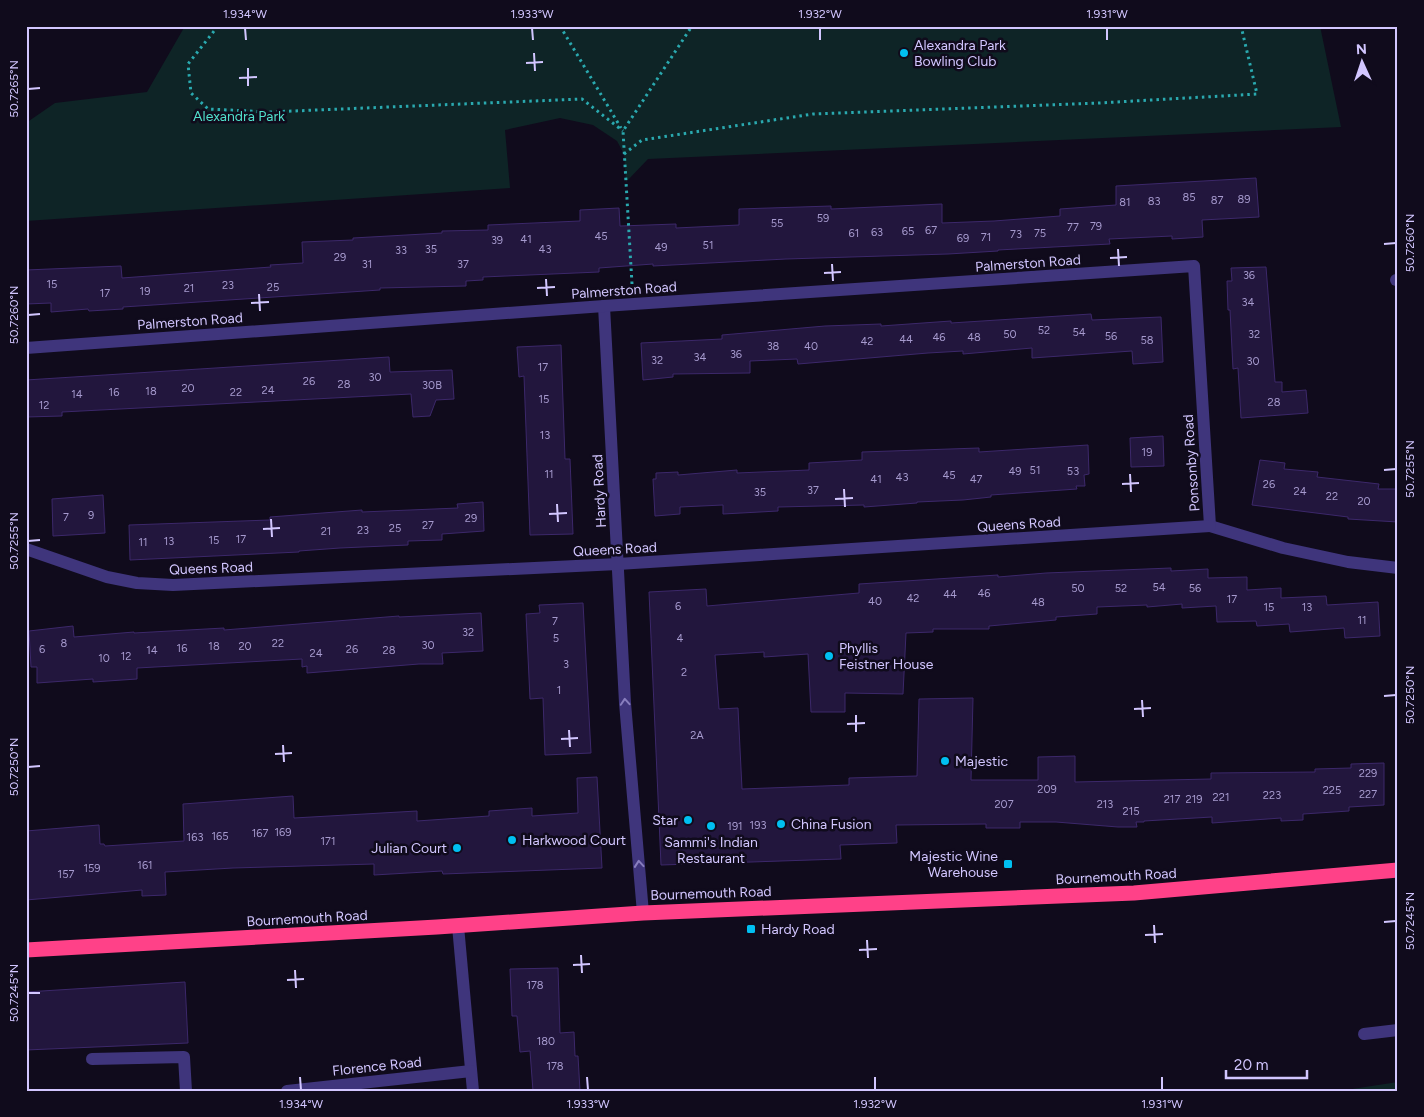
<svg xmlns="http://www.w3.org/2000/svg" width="1424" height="1117" font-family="Figtree,sans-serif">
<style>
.green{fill:#0e2426}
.building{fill:#22163d;stroke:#3c286a}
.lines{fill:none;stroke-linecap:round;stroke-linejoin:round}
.path{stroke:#2aa9af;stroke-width:3;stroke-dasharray:2.5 4;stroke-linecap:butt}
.minor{stroke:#3f357c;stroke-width:12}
.highway{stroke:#ff4188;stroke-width:15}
.oneway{stroke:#887ebe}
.ticks{fill:none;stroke:#d2c6ff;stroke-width:2}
.poi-dot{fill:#00bff1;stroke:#100b1c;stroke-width:2}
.labels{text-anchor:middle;stroke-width:5;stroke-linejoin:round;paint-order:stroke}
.number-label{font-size:11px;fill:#a69ace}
.poi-label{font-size:14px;fill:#d2c6ff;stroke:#100b1c;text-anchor:start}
.park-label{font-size:14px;fill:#51e0cb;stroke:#100b1c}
.street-label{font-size:14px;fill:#d2c6ff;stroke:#100b1c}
.neatline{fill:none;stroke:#d2c6ff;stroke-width:2}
.ticks-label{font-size:12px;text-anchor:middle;fill:#d2c6ff}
</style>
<rect width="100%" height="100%" fill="#100b1c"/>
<g class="green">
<path d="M 185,26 L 1320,26 L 1341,127 L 648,159 L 626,182 L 624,154 L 617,141 L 593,125 L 560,118 L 505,130 L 510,188 L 26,221 L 26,123 L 55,103 L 147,92 Z"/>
<path d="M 1398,1082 L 1398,1091 L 1339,1091 Z"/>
</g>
<g class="building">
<path d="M 1256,178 L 1259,217 L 1202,220 L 1203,237 L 1172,239 L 1172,236 L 1109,239 L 1110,244 L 998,250 L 998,251 L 948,254 L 786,259 L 653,266 L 653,264 L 599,268 L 599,272 L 483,277 L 483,280 L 466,281 L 466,286 L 380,288 L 380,290 L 123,307 L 123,309 L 89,311 L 88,309 L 51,312 L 51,303 L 26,304 L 26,270 L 121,266 L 122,278 L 271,267 L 270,265 L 303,263 L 302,242 L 353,240 L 353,238 L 442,233 L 442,231 L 488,230 L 488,225 L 580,221 L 580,210 L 619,208 L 620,226 L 676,224 L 676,228 L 739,225 L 739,209 L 831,206 L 831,209 L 942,204 L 942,223 L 994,221 L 1060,216 L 1060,209 L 1116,205 L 1116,186 Z"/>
<path d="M 1266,267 L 1275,382 L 1282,382 L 1282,392 L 1306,390 L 1308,413 L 1241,418 L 1238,368 L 1233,369 L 1230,310 L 1228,310 L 1227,281 L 1232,281 L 1231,268 Z"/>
<path d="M 1091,314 L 1092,320 L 1161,317 L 1163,362 L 1133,364 L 1132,351 L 1032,358 L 1032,348 L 963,354 L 963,351 L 928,353 L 798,364 L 797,359 L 750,361 L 750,373 L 673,374 L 673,377 L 643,380 L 641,343 L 722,339 L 722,335 L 825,326 L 881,324 L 881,326 L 951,321 L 951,323 Z"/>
<path d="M 561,345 L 565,459 L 570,459 L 573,534 L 530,535 L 524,376 L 519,377 L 517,347 Z"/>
<path d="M 389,357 L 390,372 L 452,370 L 454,399 L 436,400 L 430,416 L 413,417 L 411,394 L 62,412 L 62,416 L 26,417 L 26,380 Z"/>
<path d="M 1163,436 L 1164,466 L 1131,467 L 1130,438 Z"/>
<path d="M 1088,445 L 1089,474 L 1084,475 L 1085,486 L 1076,486 L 1077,489 L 991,495 L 991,497 L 963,500 L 917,502 L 917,503 L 864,507 L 864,505 L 778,507 L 778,511 L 723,514 L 723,505 L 680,507 L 680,514 L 655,516 L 653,479 L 656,479 L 656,473 L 678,472 L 678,475 L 737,470 L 737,473 L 809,470 L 809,463 L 862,460 L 862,452 L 979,448 L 979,452 Z"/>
<path d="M 1260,460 L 1285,463 L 1284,469 L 1318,472 L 1317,477 L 1379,484 L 1378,489 L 1398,489 L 1398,522 L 1348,519 L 1348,517 L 1252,505 Z"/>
<path d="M 103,495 L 105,533 L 53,536 L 52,499 Z"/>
<path d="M 483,502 L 484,531 L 442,534 L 442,540 L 408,541 L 408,545 L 340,548 L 299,551 L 299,552 L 130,560 L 129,525 L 270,520 L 270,517 L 362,510 L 362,512 L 458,508 L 457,504 Z"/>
<path d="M 1171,568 L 1171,571 L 1208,569 L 1208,578 L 1247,577 L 1247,590 L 1281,588 L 1281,598 L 1326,596 L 1327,605 L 1378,602 L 1380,636 L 1345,638 L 1344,628 L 1290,632 L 1289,624 L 1257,626 L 1256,621 L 1217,622 L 1216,606 L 1182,608 L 1182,604 L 1147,607 L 1147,605 L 1097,607 L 1097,614 L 1056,617 L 1056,620 L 989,626 L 989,629 L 933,629 L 933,632 L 906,633 L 903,694 L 845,693 L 845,712 L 811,712 L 808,654 L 764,657 L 764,652 L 715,655 L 719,709 L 738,708 L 742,789 L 849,785 L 849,778 L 917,776 L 919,699 L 973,698 L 971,780 L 1038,780 L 1038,757 L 1075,756 L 1075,782 L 1211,779 L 1211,773 L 1315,772 L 1315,769 L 1351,768 L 1351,764 L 1384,763 L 1384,805 L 1349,807 L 1349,811 L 1303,814 L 1303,820 L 1281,821 L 1281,818 L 1212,823 L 1212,817 L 1144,821 L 1144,822 L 1136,822 L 1137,827 L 1118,827 L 1056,822 L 1020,822 L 1020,828 L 986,828 L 986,824 L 896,825 L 897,843 L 840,845 L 841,859 L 661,865 L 649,592 L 706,589 L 707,606 L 859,593 L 859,584 L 998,575 L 998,577 L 1046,573 Z"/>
<path d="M 583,603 L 591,753 L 545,755 L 543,698 L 530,699 L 526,614 L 540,613 L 539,605 Z"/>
<path d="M 481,613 L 483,651 L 442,653 L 443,664 L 419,664 L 307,673 L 307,666 L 302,667 L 302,659 L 137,668 L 137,679 L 93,682 L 93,679 L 37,683 L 37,667 L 31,667 L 29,631 L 73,626 L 74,637 L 134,632 L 134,633 L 224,628 L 224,630 L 399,616 L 399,617 Z"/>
<path d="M 597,777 L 602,868 L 443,874 L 442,871 L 374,875 L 374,864 L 233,868 L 165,872 L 166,895 L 142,896 L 142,890 L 26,900 L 26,831 L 99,825 L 100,844 L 104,844 L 105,846 L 184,841 L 183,804 L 293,796 L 294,818 L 417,811 L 417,821 L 489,816 L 489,811 L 532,808 L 532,816 L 578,813 L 577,778 Z"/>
<path d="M 558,968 L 560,1033 L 574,1032 L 575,1056 L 578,1056 L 580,1091 L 533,1091 L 530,1051 L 520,1052 L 517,1016 L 512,1016 L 510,969 Z"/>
<path d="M 185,982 L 188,1043 L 26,1050 L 26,992 Z"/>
</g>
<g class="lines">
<g class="path">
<path d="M 218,26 L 188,64 L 191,93 L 208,109 L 269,112 L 582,99 L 623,131"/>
<path d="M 560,26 L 621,128"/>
<path d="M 624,154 L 642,140 L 813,114 L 1099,103 L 1257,94 L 1241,26"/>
<path d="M 632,284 L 623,131 L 692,26"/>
</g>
<g class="minor">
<path d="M 1396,280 L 1398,280"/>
<path d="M 604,306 L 625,703 L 643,913"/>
<path d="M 26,348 L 604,306 L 1194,266 L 1210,526 L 1283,548 L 1348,562 L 1398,568"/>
<path d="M 26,549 L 107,577 L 137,583 L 173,585 L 618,564 L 1210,526"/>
<path d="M 458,926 L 473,1091"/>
<path d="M 1364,1034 L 1398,1030"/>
<path d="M 92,1059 L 184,1057 L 186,1091"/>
<path d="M 287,1091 L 471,1071"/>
</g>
<path class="highway" d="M 26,950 L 437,927 L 643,913 L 1134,893 L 1398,870"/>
</g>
<defs><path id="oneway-chevron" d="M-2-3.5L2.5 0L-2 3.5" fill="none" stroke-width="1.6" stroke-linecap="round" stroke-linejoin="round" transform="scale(1.25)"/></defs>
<g class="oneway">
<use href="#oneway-chevron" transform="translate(625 702) rotate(-94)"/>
<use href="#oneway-chevron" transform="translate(639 864) rotate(-95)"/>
</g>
<path class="ticks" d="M 245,28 L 246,40M 532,28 L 533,40M 820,28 L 820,40M 1107,28 L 1107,40M 534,53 L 535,71M 526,63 L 543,62M 248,68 L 248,86M 239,78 L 257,77M 28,89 L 40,88M 1384,244 L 1396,243M 1118,249 L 1119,266M 1110,258 L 1127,257M 832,264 L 833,281M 824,273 L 841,272M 546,279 L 547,296M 537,288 L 555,287M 259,294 L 260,311M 251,303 L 269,302M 28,315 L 40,314M 1384,470 L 1396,469M 1130,474 L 1131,492M 1122,484 L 1139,483M 844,489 L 845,507M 835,499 L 853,498M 557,504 L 558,522M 549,514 L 567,513M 271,519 L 272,537M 263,529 L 280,528M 28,541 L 40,540M 1384,696 L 1396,695M 1142,700 L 1143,717M 1134,709 L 1151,708M 856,715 L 856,732M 847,724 L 865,723M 569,730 L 570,747M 561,739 L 578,738M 283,745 L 284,762M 275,754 L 292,753M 28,767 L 40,766M 1384,922 L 1396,921M 1154,925 L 1155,943M 1145,935 L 1163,934M 867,940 L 868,958M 859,950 L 877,949M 581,955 L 582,973M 573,965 L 590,964M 295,970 L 296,988M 287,980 L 304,979M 28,993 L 40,993M 300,1077 L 301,1090M 587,1077 L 588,1090M 875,1077 L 875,1090M 1162,1077 L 1162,1090"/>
<g class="poi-dot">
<circle cx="904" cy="53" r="5"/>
<circle cx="829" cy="656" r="5"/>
<circle cx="945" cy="761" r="5"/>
<circle cx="688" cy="820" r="5"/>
<circle cx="781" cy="824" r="5"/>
<circle cx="711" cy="826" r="5"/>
<circle cx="512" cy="840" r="5"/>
<circle cx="457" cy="848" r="5"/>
<rect x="1003" y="859" width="10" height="10" rx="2.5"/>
<rect x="746" y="924" width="10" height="10" rx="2.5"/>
</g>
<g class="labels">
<g class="number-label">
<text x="1189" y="201">85</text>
<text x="1244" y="203">89</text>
<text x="1217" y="204">87</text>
<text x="1154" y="205">83</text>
<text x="1125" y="206">81</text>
<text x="823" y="222">59</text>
<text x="777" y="227">55</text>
<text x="1096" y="230">79</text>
<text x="1073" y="231">77</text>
<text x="931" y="234">67</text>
<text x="908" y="235">65</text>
<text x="877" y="236">63</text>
<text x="854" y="237">61</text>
<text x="1040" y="237">75</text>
<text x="1016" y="238">73</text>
<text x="601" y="240">45</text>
<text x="986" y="241">71</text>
<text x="963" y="242">69</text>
<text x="526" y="243">41</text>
<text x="497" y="244">39</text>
<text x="708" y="249">51</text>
<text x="661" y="251">49</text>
<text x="431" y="253">35</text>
<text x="545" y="253">43</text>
<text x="401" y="254">33</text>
<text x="340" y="261">29</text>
<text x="367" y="268">31</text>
<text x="463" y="268">37</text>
<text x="1249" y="279">36</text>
<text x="52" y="288">15</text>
<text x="228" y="289">23</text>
<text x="273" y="291">25</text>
<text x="189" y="292">21</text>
<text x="145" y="295">19</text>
<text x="105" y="297">17</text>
<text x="1248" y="306">34</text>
<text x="1044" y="334">52</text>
<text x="1079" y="336">54</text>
<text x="1010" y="338">50</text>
<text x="1254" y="338">32</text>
<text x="1111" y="340">56</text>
<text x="939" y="341">46</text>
<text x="974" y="341">48</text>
<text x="906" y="343">44</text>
<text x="1147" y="344">58</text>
<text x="867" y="345">42</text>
<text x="773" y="350">38</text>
<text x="811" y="350">40</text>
<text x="736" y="358">36</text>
<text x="700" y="361">34</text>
<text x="657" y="364">32</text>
<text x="1253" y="365">30</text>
<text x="543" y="371">17</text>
<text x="375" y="381">30</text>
<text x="309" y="385">26</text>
<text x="344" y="388">28</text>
<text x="432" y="389">30B</text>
<text x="188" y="392">20</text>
<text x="268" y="394">24</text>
<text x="151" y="395">18</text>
<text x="114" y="396">16</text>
<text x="236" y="396">22</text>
<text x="77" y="398">14</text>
<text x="544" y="403">15</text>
<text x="1274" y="406">28</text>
<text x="44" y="409">12</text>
<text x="545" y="439">13</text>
<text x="1147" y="456">19</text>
<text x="1035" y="474">51</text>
<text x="1015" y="475">49</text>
<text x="1073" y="475">53</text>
<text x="549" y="478">11</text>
<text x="949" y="479">45</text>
<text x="902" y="481">43</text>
<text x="876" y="483">41</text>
<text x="976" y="483">47</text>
<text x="1269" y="488">26</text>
<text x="813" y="494">37</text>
<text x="1300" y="495">24</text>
<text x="760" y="496">35</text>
<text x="1332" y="500">22</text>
<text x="1364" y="505">20</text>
<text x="91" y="519">9</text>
<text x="66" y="521">7</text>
<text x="471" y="522">29</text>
<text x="428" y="529">27</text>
<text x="395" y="532">25</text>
<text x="363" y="534">23</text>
<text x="326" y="535">21</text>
<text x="241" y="543">17</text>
<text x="214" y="544">15</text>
<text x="169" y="545">13</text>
<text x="143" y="546">11</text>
<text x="1159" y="591">54</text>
<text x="1078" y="592">50</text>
<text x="1121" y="592">52</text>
<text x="1195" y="592">56</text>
<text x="984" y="597">46</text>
<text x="950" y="598">44</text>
<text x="913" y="602">42</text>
<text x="1232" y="603">17</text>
<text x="875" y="605">40</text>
<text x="1038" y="606">48</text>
<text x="678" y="610">6</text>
<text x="1269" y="611">15</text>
<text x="1307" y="611">13</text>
<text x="1362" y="624">11</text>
<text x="555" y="625">7</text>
<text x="468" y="636">32</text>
<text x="556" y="642">5</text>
<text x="680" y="642">4</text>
<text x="64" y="647">8</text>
<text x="278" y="647">22</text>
<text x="428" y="649">30</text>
<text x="214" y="650">18</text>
<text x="245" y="650">20</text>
<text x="182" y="652">16</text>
<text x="42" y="653">6</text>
<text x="352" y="653">26</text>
<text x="152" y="654">14</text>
<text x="389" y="654">28</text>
<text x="316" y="657">24</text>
<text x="126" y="660">12</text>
<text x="104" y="662">10</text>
<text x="566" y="668">3</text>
<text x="684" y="676">2</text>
<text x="559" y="694">1</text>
<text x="697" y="739">2A</text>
<text x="1368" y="777">229</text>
<text x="1047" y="793">209</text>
<text x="1332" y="794">225</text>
<text x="1368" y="798">227</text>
<text x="1272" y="799">223</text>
<text x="1221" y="801">221</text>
<text x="1172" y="803">217</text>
<text x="1194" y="803">219</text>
<text x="1004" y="808">207</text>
<text x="1105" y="808">213</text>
<text x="1131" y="815">215</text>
<text x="758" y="829">193</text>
<text x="735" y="830">191</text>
<text x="283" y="836">169</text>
<text x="260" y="837">167</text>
<text x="220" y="840">165</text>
<text x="195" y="841">163</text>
<text x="328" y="845">171</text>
<text x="145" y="869">161</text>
<text x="92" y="872">159</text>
<text x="66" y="878">157</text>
<text x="535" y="989">178</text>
<text x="546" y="1045">180</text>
<text x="555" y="1070">178</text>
</g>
<g class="poi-label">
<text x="914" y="50">Alexandra Park<tspan x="914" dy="16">Bowling Club</tspan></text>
<text x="839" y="653">Phyllis<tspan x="839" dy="16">Feistner House</tspan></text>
<text x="955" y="766">Majestic</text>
<text x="678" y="825" text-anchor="end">Star</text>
<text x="791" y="829">China Fusion</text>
<text x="522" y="845">Harkwood Court</text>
<text x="711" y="847" text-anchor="middle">Sammi's Indian<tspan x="711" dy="16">Restaurant</tspan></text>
<text x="447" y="853" text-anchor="end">Julian Court</text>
<text x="998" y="861" text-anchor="end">Majestic Wine<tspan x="998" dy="16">Warehouse</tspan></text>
<text x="761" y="934">Hardy Road</text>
</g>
<g class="park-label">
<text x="239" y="121">Alexandra Park</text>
</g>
<g class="street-label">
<text transform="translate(1028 263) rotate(-4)" y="5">Palmerston Road</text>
<text transform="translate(624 290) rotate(-4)" y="5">Palmerston Road</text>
<text transform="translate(190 321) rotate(-4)" y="5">Palmerston Road</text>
<text transform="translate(1191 463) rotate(-94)" y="5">Ponsonby Road</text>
<text transform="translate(599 491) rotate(-93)" y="5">Hardy Road</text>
<text transform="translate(1019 524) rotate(-4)" y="5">Queens Road</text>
<text transform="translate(615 549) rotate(-3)" y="5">Queens Road</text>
<text transform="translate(211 568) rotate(-2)" y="5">Queens Road</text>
<text transform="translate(1116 876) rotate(-3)" y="5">Bournemouth Road</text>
<text transform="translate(711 893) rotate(-2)" y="5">Bournemouth Road</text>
<text transform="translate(307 918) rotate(-3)" y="5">Bournemouth Road</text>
<text transform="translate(377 1066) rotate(-6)" y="5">Florence Road</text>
</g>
</g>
<rect width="1424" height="1117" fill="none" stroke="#100b1c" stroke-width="55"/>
<g transform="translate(1362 62) rotate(357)" stroke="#100b1c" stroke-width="4" paint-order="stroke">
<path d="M0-4L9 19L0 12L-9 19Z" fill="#d2c6ff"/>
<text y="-8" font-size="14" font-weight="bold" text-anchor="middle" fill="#d2c6ff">N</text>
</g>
<path d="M1226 1070v8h81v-8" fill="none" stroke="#d2c6ff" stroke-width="2.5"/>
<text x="1234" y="1070" font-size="15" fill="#d2c6ff" stroke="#100b1c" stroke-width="4" paint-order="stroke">20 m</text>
<rect x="28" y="28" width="1368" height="1062" class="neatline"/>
<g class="ticks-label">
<text x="245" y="18">1.934°W</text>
<text x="532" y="18">1.933°W</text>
<text x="820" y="18">1.932°W</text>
<text x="1107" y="18">1.931°W</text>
<text transform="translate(14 89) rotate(-90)" y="4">50.7265°N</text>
<text transform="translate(1410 243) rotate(-90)" y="4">50.7260°N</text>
<text transform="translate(14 315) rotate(-90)" y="4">50.7260°N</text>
<text transform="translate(1410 469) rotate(-90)" y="4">50.7255°N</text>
<text transform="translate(14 541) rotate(-90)" y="4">50.7255°N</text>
<text transform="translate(1410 695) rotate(-90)" y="4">50.7250°N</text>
<text transform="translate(14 767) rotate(-90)" y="4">50.7250°N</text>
<text transform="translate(1410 921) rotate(-90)" y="4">50.7245°N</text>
<text transform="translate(14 993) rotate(-90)" y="4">50.7245°N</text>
<text x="301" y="1108">1.934°W</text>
<text x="588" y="1108">1.933°W</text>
<text x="875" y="1108">1.932°W</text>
<text x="1162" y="1108">1.931°W</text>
</g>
</svg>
